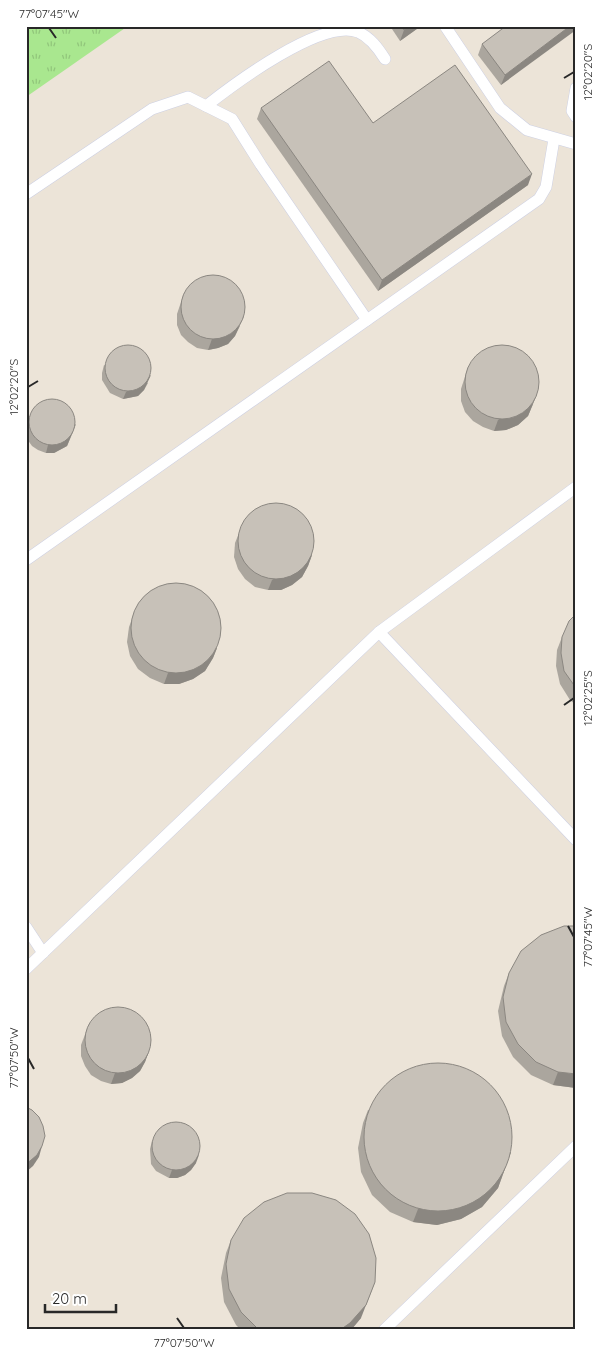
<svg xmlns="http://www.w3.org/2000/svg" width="602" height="1356" font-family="Quicksand,sans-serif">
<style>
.grass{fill:url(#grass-tufts)}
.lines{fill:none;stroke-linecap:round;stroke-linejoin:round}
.service-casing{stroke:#cdd0e3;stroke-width:12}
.service{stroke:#fff;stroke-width:11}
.wall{fill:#aba69e}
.shaded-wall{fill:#8b8781}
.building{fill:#c7c1b8;stroke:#8b8781}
.ticks{fill:none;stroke:#282828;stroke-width:2}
.neatline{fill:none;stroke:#282828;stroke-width:2}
.ticks-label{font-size:12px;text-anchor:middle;fill:#282828}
</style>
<defs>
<pattern id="grass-tufts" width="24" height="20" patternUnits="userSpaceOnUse" patternTransform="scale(1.25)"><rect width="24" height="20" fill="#a9e78f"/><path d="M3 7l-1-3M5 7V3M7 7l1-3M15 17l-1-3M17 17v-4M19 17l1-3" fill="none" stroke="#91c67b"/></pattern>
</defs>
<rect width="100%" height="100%" fill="#ece4d8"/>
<path class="grass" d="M 26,26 L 128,26 L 26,97 Z"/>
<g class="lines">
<g class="service-casing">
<g id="service">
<path d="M 445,26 L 500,108 L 527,130 L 576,144"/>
<path d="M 576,88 L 572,111 L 576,117"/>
<path d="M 206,106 C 234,84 322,18 358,32 C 370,37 378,48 385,59"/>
<path d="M 26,194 L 152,109 L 188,97 L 232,119 L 261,165 L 367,320"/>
<path d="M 26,560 L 539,199 L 546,187 L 554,139"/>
<path d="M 379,632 L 576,840"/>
<path d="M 26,927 L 43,953"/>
<path d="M 26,969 L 379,632 L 576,487"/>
<path d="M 384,1330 L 576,1146"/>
</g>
</g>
<use href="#service" class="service"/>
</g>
<g class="wall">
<path d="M 390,26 L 421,26 L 400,41 Z"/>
<path d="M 576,26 L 501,85 L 478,55 L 482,44 Z"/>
<path d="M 261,108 L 373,123 L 528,185 L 378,291 L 257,119 Z"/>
<path d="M 184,293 L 240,326 L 235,336 L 228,344 L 218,348 L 208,350 L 197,348 L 188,342 L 181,335 L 177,325 L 177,314 Z"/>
<path d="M 104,365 L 148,383 L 144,390 L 138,396 L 123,399 L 110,393 L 102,380 L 102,373 Z"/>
<path d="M 468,367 L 533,404 L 528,416 L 518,425 L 506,430 L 494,431 L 483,427 L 473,421 L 465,412 L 461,401 L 461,389 Z"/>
<path d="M 29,416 L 73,432 L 67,446 L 54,453 L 46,453 L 38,450 L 32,446 L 27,439 L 26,423 Z"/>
<path d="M 239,533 L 312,555 L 308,566 L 302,577 L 292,585 L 281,590 L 268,590 L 255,587 L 245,579 L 238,569 L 234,557 L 235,543 Z"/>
<path d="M 576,614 L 576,705 L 570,700 L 560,684 L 556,666 L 557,650 L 562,637 Z"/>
<path d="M 133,616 L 217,648 L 213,658 L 205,671 L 193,679 L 179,684 L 164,684 L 150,678 L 138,669 L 130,656 L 127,642 L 129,627 Z"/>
<path d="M 509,973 L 576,1088 L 553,1085 L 531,1075 L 513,1057 L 502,1036 L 498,1011 L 504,986 Z"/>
<path d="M 89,1024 L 149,1051 L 145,1062 L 140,1071 L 132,1078 L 122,1083 L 111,1084 L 101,1081 L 91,1075 L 85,1066 L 81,1056 L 81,1045 Z"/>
<path d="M 368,1110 L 511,1152 L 498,1188 L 482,1207 L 461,1219 L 437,1225 L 413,1222 L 390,1212 L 372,1195 L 361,1172 L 358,1148 L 363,1123 Z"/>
<path d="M 152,1141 L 196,1163 L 191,1170 L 185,1175 L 177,1178 L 169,1178 L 156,1171 L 151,1164 L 150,1149 Z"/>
<path d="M 231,1240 L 361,1318 L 351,1330 L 241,1330 L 236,1325 L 224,1302 L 221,1278 L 226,1253 Z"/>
</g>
<g class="shaded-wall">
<path d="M 410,26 L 421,26 L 400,41 L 404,30 Z"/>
<path d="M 570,26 L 576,26 L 576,30 L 501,85 L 505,75 Z"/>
<path d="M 532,174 L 528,185 L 378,291 L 382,280 Z"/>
<path d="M 244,316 L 235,336 L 228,344 L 218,348 L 208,350 L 212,339 Z"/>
<path d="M 151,375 L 144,390 L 138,396 L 123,399 L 126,392 Z"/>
<path d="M 537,394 L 533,404 L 528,416 L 518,425 L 506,430 L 494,431 L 498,420 Z"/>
<path d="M 76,424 L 67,446 L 54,453 L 46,453 L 48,445 Z"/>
<path d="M 312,555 L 308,566 L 302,577 L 292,585 L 281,590 L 268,590 L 272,580 Z"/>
<path d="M 217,648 L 213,658 L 205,671 L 193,679 L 179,684 L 164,684 L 168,673 Z"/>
<path d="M 149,1051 L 145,1062 L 140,1071 L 132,1078 L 122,1083 L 111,1084 L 115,1073 Z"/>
<path d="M 558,1072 L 576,1074 L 576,1088 L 553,1085 Z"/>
<path d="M 42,1146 L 39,1157 L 33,1166 L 26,1172 L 26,1163 Z"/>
<path d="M 511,1152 L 498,1188 L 482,1207 L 461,1219 L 437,1225 L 413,1222 L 418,1209 Z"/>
<path d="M 199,1155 L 196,1163 L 191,1170 L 185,1175 L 177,1178 L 169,1178 L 172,1170 Z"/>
<path d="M 375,1282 L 361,1318 L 351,1330 L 340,1330 Z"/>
</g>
<g class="building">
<path d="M 401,26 L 410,26 L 404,30 Z"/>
<path d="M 506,26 L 570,26 L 505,75 L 482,44 Z"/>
<path d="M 329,61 L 373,123 L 455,65 L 532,174 L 382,280 L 261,108 Z"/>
<circle cx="213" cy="307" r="32"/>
<circle cx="128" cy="368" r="23"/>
<circle cx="502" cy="382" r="37"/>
<circle cx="52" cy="422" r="23"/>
<circle cx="276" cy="541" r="38"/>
<circle cx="176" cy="628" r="45"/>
<path d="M 576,614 L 576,688 L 564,671 L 561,653 L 562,637 L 569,621 Z"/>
<path d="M 564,926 L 576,926 L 576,1074 L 558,1072 L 536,1062 L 518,1044 L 506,1022 L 503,997 L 509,973 L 521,951 L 541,935 Z"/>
<circle cx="118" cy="1040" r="33"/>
<circle cx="438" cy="1137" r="74"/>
<path d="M 26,1107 L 32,1110 L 39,1117 L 43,1126 L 45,1136 L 42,1146 L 37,1155 L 30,1161 L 26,1163 Z"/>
<circle cx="176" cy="1146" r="24"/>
<path d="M 287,1193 L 312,1193 L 336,1200 L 355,1214 L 369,1234 L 376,1258 L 375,1282 L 366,1305 L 350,1323 L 340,1330 L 261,1330 L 258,1329 L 241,1312 L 229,1289 L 226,1264 L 231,1240 L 244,1218 L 264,1202 Z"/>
</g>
<path class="ticks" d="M 49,28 L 56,38M 564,78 L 574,72M 28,387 L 38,381M 564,705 L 574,698M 568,926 L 574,937M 28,1058 L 34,1069M 177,1318 L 184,1328"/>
<rect width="602" height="1356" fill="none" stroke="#ffffff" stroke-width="55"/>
<path d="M45 1304v8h71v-8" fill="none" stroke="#282828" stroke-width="2.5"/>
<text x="52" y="1304" font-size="15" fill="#282828" stroke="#ffffff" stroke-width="4" paint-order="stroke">20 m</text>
<rect x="28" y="28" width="546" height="1300" class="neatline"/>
<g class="ticks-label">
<text x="49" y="18">77°07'45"W</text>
<text transform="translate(588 72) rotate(-90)" y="4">12°02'20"S</text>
<text transform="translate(14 387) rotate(-90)" y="4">12°02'20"S</text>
<text transform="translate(588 698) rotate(-90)" y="4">12°02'25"S</text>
<text transform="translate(588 937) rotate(-90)" y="4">77°07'45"W</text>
<text transform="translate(14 1058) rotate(-90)" y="4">77°07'50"W</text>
<text x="184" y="1347">77°07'50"W</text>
</g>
</svg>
